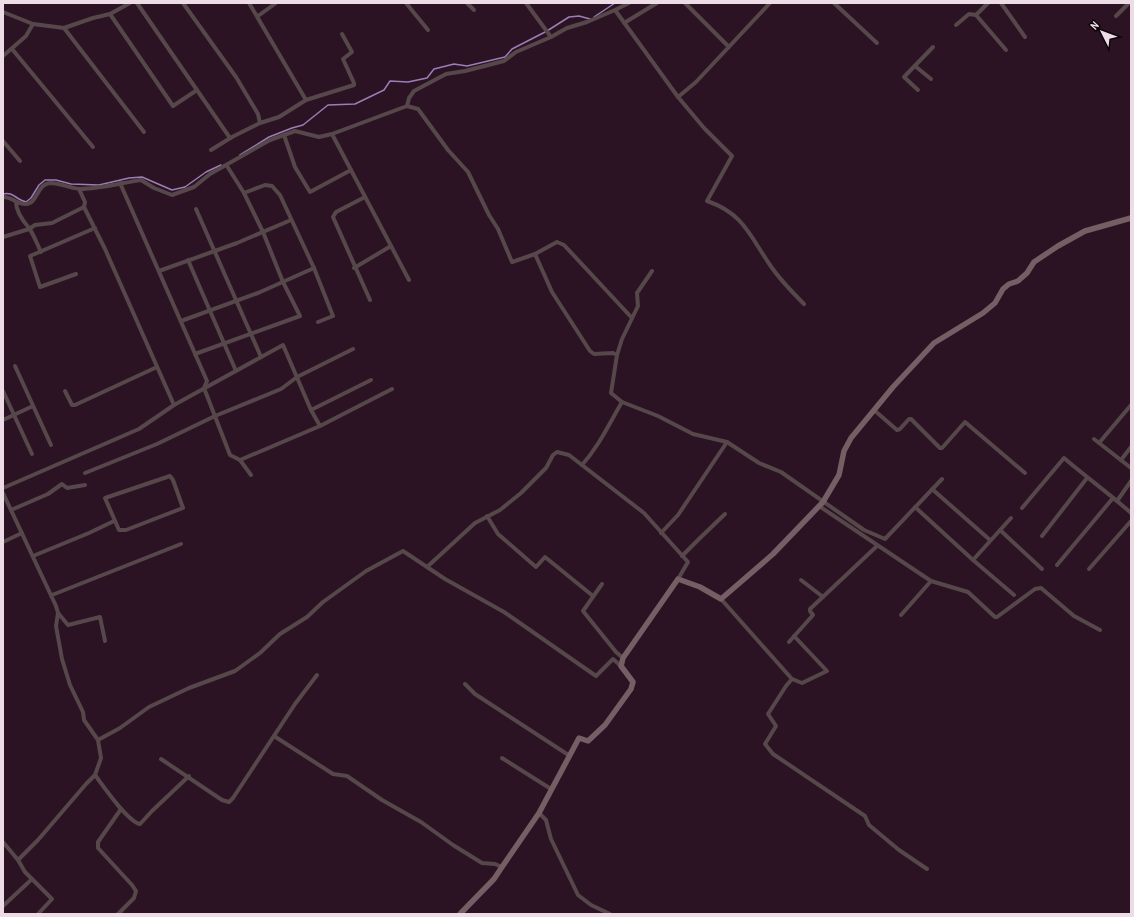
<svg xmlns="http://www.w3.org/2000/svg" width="1134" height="917" font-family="'Archivo Narrow',sans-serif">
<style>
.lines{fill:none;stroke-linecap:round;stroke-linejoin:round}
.stream{stroke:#9b7eb6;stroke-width:1.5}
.street{stroke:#56474a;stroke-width:4}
.secondary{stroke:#755e64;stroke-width:5.5}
</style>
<rect width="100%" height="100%" fill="#2c1323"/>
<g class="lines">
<g class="stream">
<path d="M 594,17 L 615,3"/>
<path d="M 240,155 L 269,137 L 292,128 L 303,125 L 328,105 L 355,104 L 384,90 L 390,81 L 408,82 L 427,78 L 434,69 L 454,64 L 467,66 L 505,57 L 512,49 L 547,31 L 569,17 L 579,16 L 590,19"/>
<path d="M 3,194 C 12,191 17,200 26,202 L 31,198 L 39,185 L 45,180 L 56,180 L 71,184 L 99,185 L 129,178 L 142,177 L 172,190 L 185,187 L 206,172 L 221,165"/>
</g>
<g class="street">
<path d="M 137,3 L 230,138"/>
<path d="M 183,3 L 236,77 L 258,114 L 260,123"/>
<path d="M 249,3 L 306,100"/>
<path d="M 406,3 L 428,30"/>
<path d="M 467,3 L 474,10"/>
<path d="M 526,3 L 551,37"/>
<path d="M 685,3 L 729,47"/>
<path d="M 834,3 L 877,43"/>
<path d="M 1001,3 L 1025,37"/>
<path d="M 615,10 L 678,97 L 704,128 L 732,156 L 707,201 C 743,213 750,236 770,265 C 780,280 792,292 804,304"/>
<path d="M 3,12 L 33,24 L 64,28 L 93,18 L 110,14 L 130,3"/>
<path d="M 110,14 L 173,106 L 197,90"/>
<path d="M 976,15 L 1006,50"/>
<path d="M 258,16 L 276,3"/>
<path d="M 1116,16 L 1129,3"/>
<path d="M 624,23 L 657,3"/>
<path d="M 956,25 L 969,14 L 976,15 L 988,3"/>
<path d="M 64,28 L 144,132"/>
<path d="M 12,49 L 93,147"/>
<path d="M 3,56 L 26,36 L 33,24"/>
<path d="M 915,66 L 931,79"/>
<path d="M 918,90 L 904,77 L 933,47"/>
<path d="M 678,97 L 696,82 L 770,3"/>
<path d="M 407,106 L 409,98 L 414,91 L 446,74 L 465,71 L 504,61 L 516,52 L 551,37 L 567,28 L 587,22 L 615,10 L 629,3"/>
<path d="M 332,134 L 409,280"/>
<path d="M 284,135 L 295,167 L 310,192 L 351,170"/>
<path d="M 3,141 L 20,161"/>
<path d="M 211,150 L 232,137 L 260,123 L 279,117 L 306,100 L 354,85 L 354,83 L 343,59 L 352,52 L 342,34"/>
<path d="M 120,183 L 207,381 L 204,388 L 230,455 L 240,460 L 251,475"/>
<path d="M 79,189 L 85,202 L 84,207 L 105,249 L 174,405"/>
<path d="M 244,193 L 265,185 L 272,186 L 280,195 L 314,268 L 333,316 L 318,322"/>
<path d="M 3,197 C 11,196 17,205 26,204 C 38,203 37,184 50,183 C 60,183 70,188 80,189 C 100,189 121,183 141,180 L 154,188 L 172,195 L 194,187 L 210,174 L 270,140 L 295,131 L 319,137 L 332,134 L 407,106 L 418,109 L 448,150 L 468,172 L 489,215 L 498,229 L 512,262 L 535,254 L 552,292 L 590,351 L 594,354 L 613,353 L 617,355"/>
<path d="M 365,197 L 336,212 L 333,217 L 370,300"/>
<path d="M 16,202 C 16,212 23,221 29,228 C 34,235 37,244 41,252"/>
<path d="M 196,209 L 261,357"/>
<path d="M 3,237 L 29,229 L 35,225 L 52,223 L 84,207"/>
<path d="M 535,254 L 557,242 L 564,245 L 632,318"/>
<path d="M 188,260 L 236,371"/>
<path d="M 354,268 L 391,246"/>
<path d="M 159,271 L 237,243 L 291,220"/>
<path d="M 652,271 L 637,293 L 638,306 L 622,339 L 617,355 L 611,393 L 622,402 L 658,416 L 693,434 L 727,442 L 759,463 L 781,472 L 864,530 L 885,539 L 942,479"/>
<path d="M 76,274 L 40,287 L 30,256 L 95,228"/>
<path d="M 181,321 L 258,293 L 314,268"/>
<path d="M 195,354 L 300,316 L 283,282 L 263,232 L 244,193 L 227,166"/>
<path d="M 15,366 L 51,445"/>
<path d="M 3,391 L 32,454"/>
<path d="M 65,391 L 72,405 L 75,405 L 157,367"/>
<path d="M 311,410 L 371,380"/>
<path d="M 874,410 L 897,430 L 900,429 L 909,419 L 911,419 L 940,448 L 942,448 L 965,422 L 1025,473"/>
<path d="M 3,420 L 33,406"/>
<path d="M 1094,439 L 1131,468"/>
<path d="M 1099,443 L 1131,405"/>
<path d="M 240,460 L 320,426 L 392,389"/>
<path d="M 1121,460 L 1131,447"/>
<path d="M 582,465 C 599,446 609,424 622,402"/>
<path d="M 85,473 L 157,444 L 215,416 L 281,389 L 297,377 L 353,349"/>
<path d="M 170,476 L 173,480 L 183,508 L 126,530 L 119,530 L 105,498 Z"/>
<path d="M 3,488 L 139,429 L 174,405 L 283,345 L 311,410 L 320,426"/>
<path d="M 932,489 L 990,540"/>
<path d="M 3,493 L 56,606 L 58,613 L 56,626 L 62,659 L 70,685 L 83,712 L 84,720 L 98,740 L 101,758 L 95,775 L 86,784 L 38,840 L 18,860"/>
<path d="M 1117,501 L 1131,481"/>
<path d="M 819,506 L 931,581 L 968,592 L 995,617 L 997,617 L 1035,589 L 1041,588 L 1074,616 L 1100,630"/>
<path d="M 915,507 L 973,560 L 1014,595"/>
<path d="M 1022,508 L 1064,458 C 1086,477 1110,494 1131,513"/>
<path d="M 11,510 L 48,494 L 62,484 L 67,488 L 85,485"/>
<path d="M 487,516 L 498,534 L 536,567 L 545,557 L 593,596"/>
<path d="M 1000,530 L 1042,569"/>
<path d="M 661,533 L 678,515 L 727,442"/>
<path d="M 1042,536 L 1087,478"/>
<path d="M 3,542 L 22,533"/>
<path d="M 33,556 L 89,533 L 114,521"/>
<path d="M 682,556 L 700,538 L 725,514"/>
<path d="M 973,560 L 1011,518"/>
<path d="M 1057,565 L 1113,498"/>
<path d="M 427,567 L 475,523 L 500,510 L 521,493 L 546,468 L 553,455 L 557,452 L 569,455 L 644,513 L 688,562 L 678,579"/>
<path d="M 1089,569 L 1131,521"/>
<path d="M 801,580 L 823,597"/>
<path d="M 602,584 L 583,611 L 616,652 L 623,658"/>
<path d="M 52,595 L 181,544"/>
<path d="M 721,599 L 792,679 L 786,686 L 768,714 L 776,726 L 765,744 L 773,754 L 865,816 L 869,825 L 899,850 L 927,869"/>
<path d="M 58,613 L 68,625 L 100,617 L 105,641"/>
<path d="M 901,615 L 931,581"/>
<path d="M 789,642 L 813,615 L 810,611 L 810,609 L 877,546"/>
<path d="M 792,679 L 802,683 L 827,671 L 794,636"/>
<path d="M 465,684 L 475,694 L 570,756"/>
<path d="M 274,736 L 333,774 L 347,776 L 382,800 L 421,822 L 453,845 L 482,863 L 495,864 L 502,867"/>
<path d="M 98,740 L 120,728 L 149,707 L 189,688 L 235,671 L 260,653 L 280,634 L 307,617 L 323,602 L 366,571 L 403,551 L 445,579 L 504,612 L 596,676 L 613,659 L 621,666"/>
<path d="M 502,758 L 551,789"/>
<path d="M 161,759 L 222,800 L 229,802 L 233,798 L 295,704 L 317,675"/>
<path d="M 95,775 C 104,787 127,821 140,824 L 152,811 L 189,776"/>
<path d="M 539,813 L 546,820 L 551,839 L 578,895 L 591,905 L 610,914"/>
<path d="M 3,842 L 18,860 L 25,872 L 52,899 L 38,914"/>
<path d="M 3,906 L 32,879"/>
<path d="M 118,914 L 134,898 L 136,891 L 132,885 L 98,848 L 98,842 L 121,809"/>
</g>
<path class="secondary" d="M 460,914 L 494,879 L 502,867 L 539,813 L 579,738 L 588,741 L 605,725 L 631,689 L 633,682 L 621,666 L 623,658 L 678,579 L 700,587 L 721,599 L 773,554 L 823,502 L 839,475 L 844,451 L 851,438 L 893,387 L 934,343 L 983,313 L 995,303 L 1003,289 L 1009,284 L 1018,281 L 1027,273 L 1034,262 L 1058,246 L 1085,231 L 1131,218"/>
</g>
<rect width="1134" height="917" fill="none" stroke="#eddce6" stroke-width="8"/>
<g transform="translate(1102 32) rotate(312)" stroke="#0d040a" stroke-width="3" paint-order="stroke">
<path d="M0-3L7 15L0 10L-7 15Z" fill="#eddce6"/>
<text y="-6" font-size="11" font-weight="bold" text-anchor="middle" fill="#eddce6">N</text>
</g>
</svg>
